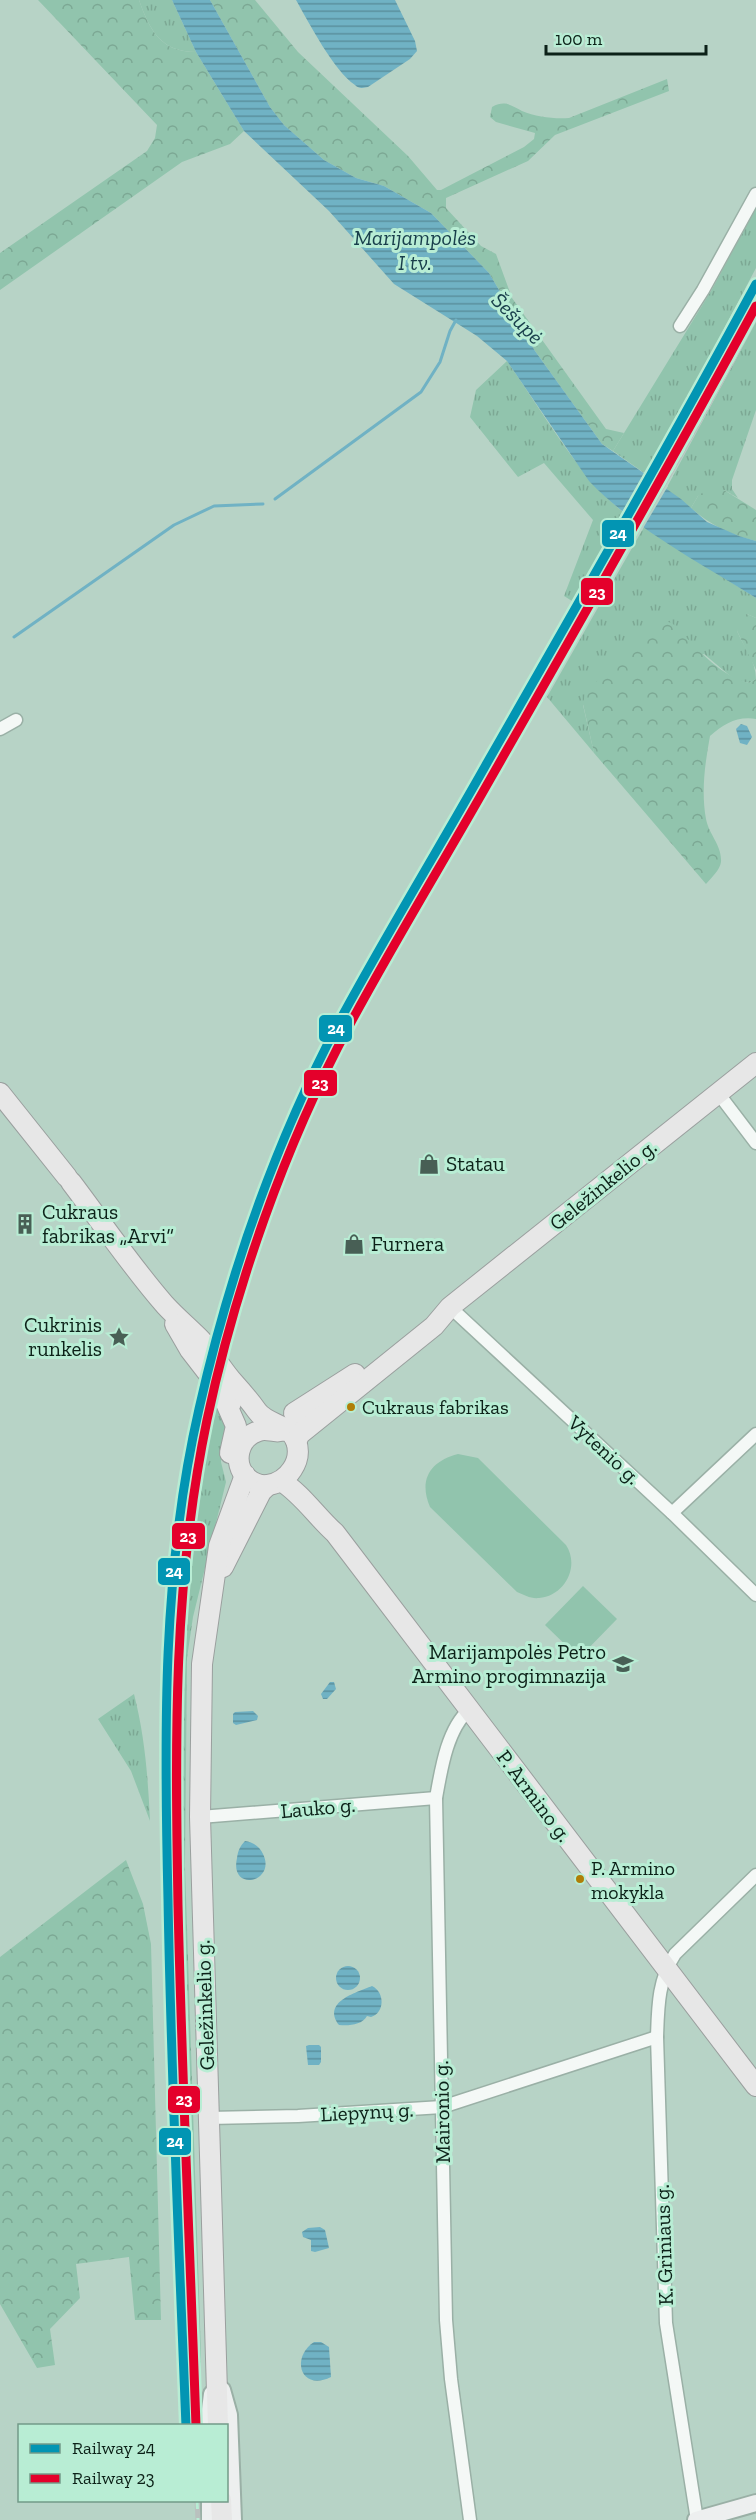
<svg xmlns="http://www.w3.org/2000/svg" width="756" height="2520" font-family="'Zilla Slab',serif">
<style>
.grass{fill:url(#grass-tufts)}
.forest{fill:url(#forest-crowns)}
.pitch{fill:#91c4ad}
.water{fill:url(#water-rules)}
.pier{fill:#b7d3c6}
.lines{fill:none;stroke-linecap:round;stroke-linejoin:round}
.stream{stroke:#70b2c4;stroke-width:3}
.street-casing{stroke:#9ab0a6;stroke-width:15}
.secondary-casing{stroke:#9ab0a6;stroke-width:20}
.primary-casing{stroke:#9a9f9e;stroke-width:22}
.street{stroke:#f4f8f6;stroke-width:12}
.secondary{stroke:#edefef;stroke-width:16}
.primary{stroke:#e7e7e7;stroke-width:20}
.rail-casing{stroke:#b9c1be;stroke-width:5}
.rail{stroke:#b8edd4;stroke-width:3;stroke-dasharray:9;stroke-linecap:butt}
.rail-1-casing{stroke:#b8edd4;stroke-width:14}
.rail-2-casing{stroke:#b8edd4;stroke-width:14}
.rail-1{stroke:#0295b3;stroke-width:9}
.rail-2{stroke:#e4002b;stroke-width:9}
.bus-dot{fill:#b07e07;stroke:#b8edd4;stroke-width:2}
.labels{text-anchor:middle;stroke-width:6;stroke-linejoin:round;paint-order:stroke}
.bus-label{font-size:20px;fill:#0c2118;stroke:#b8edd4;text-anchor:start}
.poi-label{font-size:21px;fill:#0c2118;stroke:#b8edd4;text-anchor:start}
.street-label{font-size:21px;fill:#0c2118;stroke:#b8edd4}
.water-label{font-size:22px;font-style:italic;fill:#183e4b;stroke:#b8edd4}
.line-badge{stroke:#b8edd4;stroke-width:2}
.badge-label{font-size:16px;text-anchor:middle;font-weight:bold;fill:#fff}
</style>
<defs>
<pattern id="grass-tufts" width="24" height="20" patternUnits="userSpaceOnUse" patternTransform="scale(1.5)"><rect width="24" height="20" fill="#91c4ad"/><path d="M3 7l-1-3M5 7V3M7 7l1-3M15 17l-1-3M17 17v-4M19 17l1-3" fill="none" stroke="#7ca894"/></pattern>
<pattern id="forest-crowns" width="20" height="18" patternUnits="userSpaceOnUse" patternTransform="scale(1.5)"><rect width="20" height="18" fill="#91c4ad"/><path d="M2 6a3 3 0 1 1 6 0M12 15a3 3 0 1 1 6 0" fill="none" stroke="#7ca894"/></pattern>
<pattern id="water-rules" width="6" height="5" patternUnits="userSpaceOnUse" patternTransform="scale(1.5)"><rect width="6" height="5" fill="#70b2c4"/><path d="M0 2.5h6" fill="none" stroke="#5a909e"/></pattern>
</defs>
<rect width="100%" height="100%" fill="#b7d3c6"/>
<g class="grass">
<path d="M 139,0 L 172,0 L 196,52 C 161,52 150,31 139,0 Z"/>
<path d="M 756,208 L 756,268 L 647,475 L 613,451 L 711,291 Z"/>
<path d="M 756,322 L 756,410 L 732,480 L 732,489 L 738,498 L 724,490 L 698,496 L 691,508 L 666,489 Z"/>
<path d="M 507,361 C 543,412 577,474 624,513 L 572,601 L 564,596 L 593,520 L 544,463 L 518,477 L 470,417 L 476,390 Z"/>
<path d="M 644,527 L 756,598 L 756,618 L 747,614 L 737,631 C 744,647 756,661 756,679 L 749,683 L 735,680 L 704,654 L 583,705 L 594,753 L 547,697 Z"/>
<path d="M 213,1404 L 228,1427 L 221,1453 L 221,1462 L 226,1482 L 193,1617 L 187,1658 L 185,1866 L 201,2355 L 200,2392 L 178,1786 L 179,1659 L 187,1580 L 185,1562 Z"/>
<path d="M 134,1694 C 145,1737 148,1778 150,1821 L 131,1771 L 98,1719 Z"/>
</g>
<g class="forest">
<path d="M 38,0 L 139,0 C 150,31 161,52 196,52 L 244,131 L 230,144 L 182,162 L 0,290 L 0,253 L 147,151 L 155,138 L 157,125 Z"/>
<path d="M 210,0 L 255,0 L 298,52 L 408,156 L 437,190 L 441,190 L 524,147 L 534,139 L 535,133 L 496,122 L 490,117 L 492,107 C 505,100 510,105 522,111 C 536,117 554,119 569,118 L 667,79 L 669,91 L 555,135 L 528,161 L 446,198 L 446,208 L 481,246 L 496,254 L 512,298 L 606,429 L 624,433 L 613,451 L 602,444 L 535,351 L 489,273 L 431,213 L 384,186 L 356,178 L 324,160 L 284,125 L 270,107 Z"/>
<path d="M 709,488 L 724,490 L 756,510 L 756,541 C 731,535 710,525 691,508 L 698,496 Z"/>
<path d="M 747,614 L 756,618 L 756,670 L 737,631 L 739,618 Z"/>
<path d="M 664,621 L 672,623 C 695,645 717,675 749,683 L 756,679 L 756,719 C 737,716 724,724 710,736 C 705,763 701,792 706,819 C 709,835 722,845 721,862 C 720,870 711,878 706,884 L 594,753 L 583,704 L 585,694 L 642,631 L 653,623 Z"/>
<path d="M 126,1860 L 143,1904 L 151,1944 L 161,2320 L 135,2320 L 129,2257 L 76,2264 L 80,2298 L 50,2329 L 55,2365 L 37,2368 L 0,2304 L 0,1957 Z"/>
</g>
<g class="pitch">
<path d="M 458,1454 L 478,1458 L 566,1545 C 580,1566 565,1596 539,1598 C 531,1599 524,1595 517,1592 L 430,1507 C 418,1479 431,1461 458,1454 Z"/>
<path d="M 583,1586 L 617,1619 L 579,1658 L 545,1625 Z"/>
</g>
<g class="water">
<path d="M 172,0 L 210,0 L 270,107 L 284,125 L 324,160 L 356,178 L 384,186 L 431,213 L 489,273 L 535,351 L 602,444 L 681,499 L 707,522 L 739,536 L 756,541 L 756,598 C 699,562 636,530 589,481 L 507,361 L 477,336 L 394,284 L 329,211 L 244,131 L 196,52 Z"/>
<path d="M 296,0 L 395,0 L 415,41 L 417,51 L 410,59 L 368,87 C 363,88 359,89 355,85 C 334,71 309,23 296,0 Z"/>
<path d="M 741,724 L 747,726 L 752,737 L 747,745 L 740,743 L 736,729 Z"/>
<path d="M 330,1682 L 334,1682 L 336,1689 L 327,1699 L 323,1699 L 321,1694 Z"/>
<path d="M 253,1711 L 258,1716 L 257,1720 L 236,1725 L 233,1723 L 233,1714 L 235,1712 Z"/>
<path d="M 245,1841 C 253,1842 260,1847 263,1854 C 277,1882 229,1893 237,1858 C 238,1851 240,1846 245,1841 Z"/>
<circle cx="348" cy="1978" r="12"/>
<path d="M 372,1986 C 385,1992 385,2013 371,2017 L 367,2016 C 362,2025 349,2026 339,2025 C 322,2002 355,1993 372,1986 Z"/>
<path d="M 309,2045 L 319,2045 L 321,2047 L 321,2062 L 319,2065 L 308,2065 L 306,2046 Z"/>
<path d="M 320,2227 L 325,2230 L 329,2248 L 315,2252 L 311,2251 L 311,2240 L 303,2237 L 302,2232 L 308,2228 Z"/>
<path d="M 314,2342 L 321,2342 L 329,2347 L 331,2377 C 301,2392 290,2358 314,2342 Z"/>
</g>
<path class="pier" d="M 648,472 L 668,486 L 642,530 L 622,516 Z"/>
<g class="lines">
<g class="stream">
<path d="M 275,499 L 421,392 L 440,362 L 450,331 L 456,320"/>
<path d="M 14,637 L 174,525 L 214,506 L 263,504"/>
</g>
<g class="street-casing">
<g id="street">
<path d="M 680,326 L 703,290 L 756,194"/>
<path d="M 0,729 L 16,720"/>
<path d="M 718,1093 L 756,1143"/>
<path d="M 450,1307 L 672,1513 L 756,1595"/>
<path d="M 672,1513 L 756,1434"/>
<path d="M 469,1710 C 447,1729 441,1770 436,1798 L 446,2320 L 451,2379 L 470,2520"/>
<path d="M 200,1817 L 436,1798"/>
<path d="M 209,2118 L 298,2116 L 442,2107 L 657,2037"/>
<path d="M 697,2520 L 666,2323 L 657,2037 C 658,2007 658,1980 675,1954 L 756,1875"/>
</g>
</g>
<g class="secondary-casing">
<g id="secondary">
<path d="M 222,2390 L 229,2415 L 233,2520"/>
<path d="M 208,2426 L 212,2394"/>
<path d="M 210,2500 L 210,2520"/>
<path d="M 696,2520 L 756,2503"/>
</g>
</g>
<g class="primary-casing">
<g id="primary">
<path d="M 0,1093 L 67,1177"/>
<path d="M 71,1182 C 102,1223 131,1266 165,1305 C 176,1317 189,1328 201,1340 C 213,1353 222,1370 234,1383 C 243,1393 250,1401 257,1411 C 267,1425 290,1424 296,1441 C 303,1461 288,1482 268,1485 C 261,1486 253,1483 247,1478 C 232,1463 238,1437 259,1431 C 267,1428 274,1433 281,1431 C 291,1429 302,1417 311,1411"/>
<path d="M 175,1324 L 190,1350 L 231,1403"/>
<path d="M 222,1394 L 236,1426 L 230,1453"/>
<path d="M 294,1413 L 355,1374"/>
<path d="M 296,1441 L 300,1434 L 434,1326 L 450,1307 L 756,1063"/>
<path d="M 281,1481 C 302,1494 316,1516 335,1533 L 756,2086"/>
<path d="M 223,1567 L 261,1492 L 268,1485"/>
<path d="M 218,2426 L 200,1817 L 202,1664 L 219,1546 L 245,1475"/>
<path d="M 221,2500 L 222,2520"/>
</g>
</g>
<use href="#street" class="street"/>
<use href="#secondary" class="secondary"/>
<use href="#primary" class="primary"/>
<g class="rail-casing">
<g id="rail">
<path d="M 193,2426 C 186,2280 183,2134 178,1989 C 175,1927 175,1865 174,1802 C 172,1719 171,1635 182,1552 C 206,1369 264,1193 346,1028 L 679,458 L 734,358 L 756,312"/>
<path d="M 197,2500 L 198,2520"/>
</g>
</g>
<use href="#rail" class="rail"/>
<g class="rail-1-casing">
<path id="rail-1" d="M 186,2426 C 179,2250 171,2075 168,1899 C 164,1734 162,1570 199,1409 C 229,1276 275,1143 339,1022 C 386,935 438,850 487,763 C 578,604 669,445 756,284"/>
</g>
<g class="rail-2-casing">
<path id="rail-2" d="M 196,2426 C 190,2252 182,2078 178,1905 C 175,1739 173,1583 207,1420 C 235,1288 285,1145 349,1026 C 392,946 439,869 484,790 C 576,629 668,469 756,306"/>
</g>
<use href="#rail-1" class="rail-1"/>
<use href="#rail-2" class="rail-2"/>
</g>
<defs>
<g id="shop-bare" transform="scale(1.62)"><path d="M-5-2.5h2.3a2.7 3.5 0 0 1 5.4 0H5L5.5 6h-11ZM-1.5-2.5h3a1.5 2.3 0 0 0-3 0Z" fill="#485f55" stroke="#b8edd4" stroke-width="2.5" paint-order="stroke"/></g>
<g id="building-bare" transform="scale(1.62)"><path d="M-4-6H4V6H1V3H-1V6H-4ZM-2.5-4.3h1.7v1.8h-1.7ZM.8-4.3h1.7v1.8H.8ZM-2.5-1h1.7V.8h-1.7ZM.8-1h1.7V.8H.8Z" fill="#485f55" stroke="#b8edd4" stroke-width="2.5" paint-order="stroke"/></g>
<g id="sight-bare" transform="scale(1.62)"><path d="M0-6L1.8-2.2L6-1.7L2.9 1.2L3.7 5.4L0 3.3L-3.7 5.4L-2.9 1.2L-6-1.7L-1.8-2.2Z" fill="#485f55" stroke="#b8edd4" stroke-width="2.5" paint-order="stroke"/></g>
<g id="school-bare" transform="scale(1.62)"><path d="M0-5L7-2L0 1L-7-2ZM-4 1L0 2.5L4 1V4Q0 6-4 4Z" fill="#485f55" stroke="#b8edd4" stroke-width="2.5" paint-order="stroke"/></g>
</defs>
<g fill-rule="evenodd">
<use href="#shop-bare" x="429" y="1164"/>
<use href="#building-bare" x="25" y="1224"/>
<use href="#shop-bare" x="354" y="1244"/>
<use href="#sight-bare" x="119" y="1337"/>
<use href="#school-bare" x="623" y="1664"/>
</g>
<g class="bus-dot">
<circle cx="351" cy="1407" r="5"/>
<circle cx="580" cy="1879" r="5"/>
</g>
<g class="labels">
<g class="bus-label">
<text x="362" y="1414">Cukraus fabrikas</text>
<text x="591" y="1875">P. Armino<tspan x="591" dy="24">mokykla</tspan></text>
</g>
<g class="poi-label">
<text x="446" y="1171">Statau</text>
<text x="42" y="1219">Cukraus<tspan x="42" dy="24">fabrikas „Arvi“</tspan></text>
<text x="371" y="1251">Furnera</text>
<text x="102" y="1332" text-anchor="end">Cukrinis<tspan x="102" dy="24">runkelis</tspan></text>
<text x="606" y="1659" text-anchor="end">Marijampolės Petro<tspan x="606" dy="24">Armino progimnazija</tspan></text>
</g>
<g class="street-label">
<text transform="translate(603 1185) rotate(-39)" y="7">Geležinkelio g.</text>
<text transform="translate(604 1450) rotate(43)" y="7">Vytenio g.</text>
<text transform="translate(534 1796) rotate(53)" y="7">P. Armino g.</text>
<text transform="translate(318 1808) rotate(-5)" y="7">Lauko g.</text>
<text transform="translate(205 2005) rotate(-92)" y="7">Geležinkelio g.</text>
<text transform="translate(367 2112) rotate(-3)" y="7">Liepynų g.</text>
<text transform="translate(442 2112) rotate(-91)" y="7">Maironio g.</text>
<text transform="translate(664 2245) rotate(-92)" y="7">K. Griniaus g.</text>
</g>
<g class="water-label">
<text x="415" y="245">Marijampolės<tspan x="415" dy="25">I tv.</tspan></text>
<text transform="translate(518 318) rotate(45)" y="8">Šešupė</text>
</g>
</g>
<g class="line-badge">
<rect x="601" y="519" width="34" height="29" rx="6" fill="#0295b3"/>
<rect x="580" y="577" width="34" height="29" rx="6" fill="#e4002b"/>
<rect x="318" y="1014" width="35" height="29" rx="6" fill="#0295b3"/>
<rect x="303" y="1069" width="35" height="28" rx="6" fill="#e4002b"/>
<rect x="171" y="1522" width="35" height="28" rx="6" fill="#e4002b"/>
<rect x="157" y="1557" width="34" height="29" rx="6" fill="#0295b3"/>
<rect x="167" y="2085" width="34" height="29" rx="6" fill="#e4002b"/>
<rect x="158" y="2127" width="34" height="29" rx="6" fill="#0295b3"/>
</g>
<g class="badge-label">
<text x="618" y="539">24</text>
<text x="597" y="598">23</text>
<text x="336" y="1034">24</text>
<text x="320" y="1089">23</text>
<text x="188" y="1542">23</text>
<text x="174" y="1577">24</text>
<text x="184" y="2105">23</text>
<text x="175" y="2147">24</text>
</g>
<rect x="18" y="2424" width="210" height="78" fill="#b8edd4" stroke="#739b89" stroke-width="1.5"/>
<rect x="30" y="2444" width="30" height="9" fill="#0295b3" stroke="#739b89" stroke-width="1.5"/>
<text x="72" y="2454" font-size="18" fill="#0c2118">Railway 24</text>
<rect x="30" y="2474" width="30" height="9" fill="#e4002b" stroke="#739b89" stroke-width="1.5"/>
<text x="72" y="2484" font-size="18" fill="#0c2118">Railway 23</text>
<path d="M546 45v9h160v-9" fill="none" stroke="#0c2118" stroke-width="3"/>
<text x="555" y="45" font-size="18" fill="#0c2118" stroke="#b8edd4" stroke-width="4.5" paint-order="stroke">100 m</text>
</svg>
